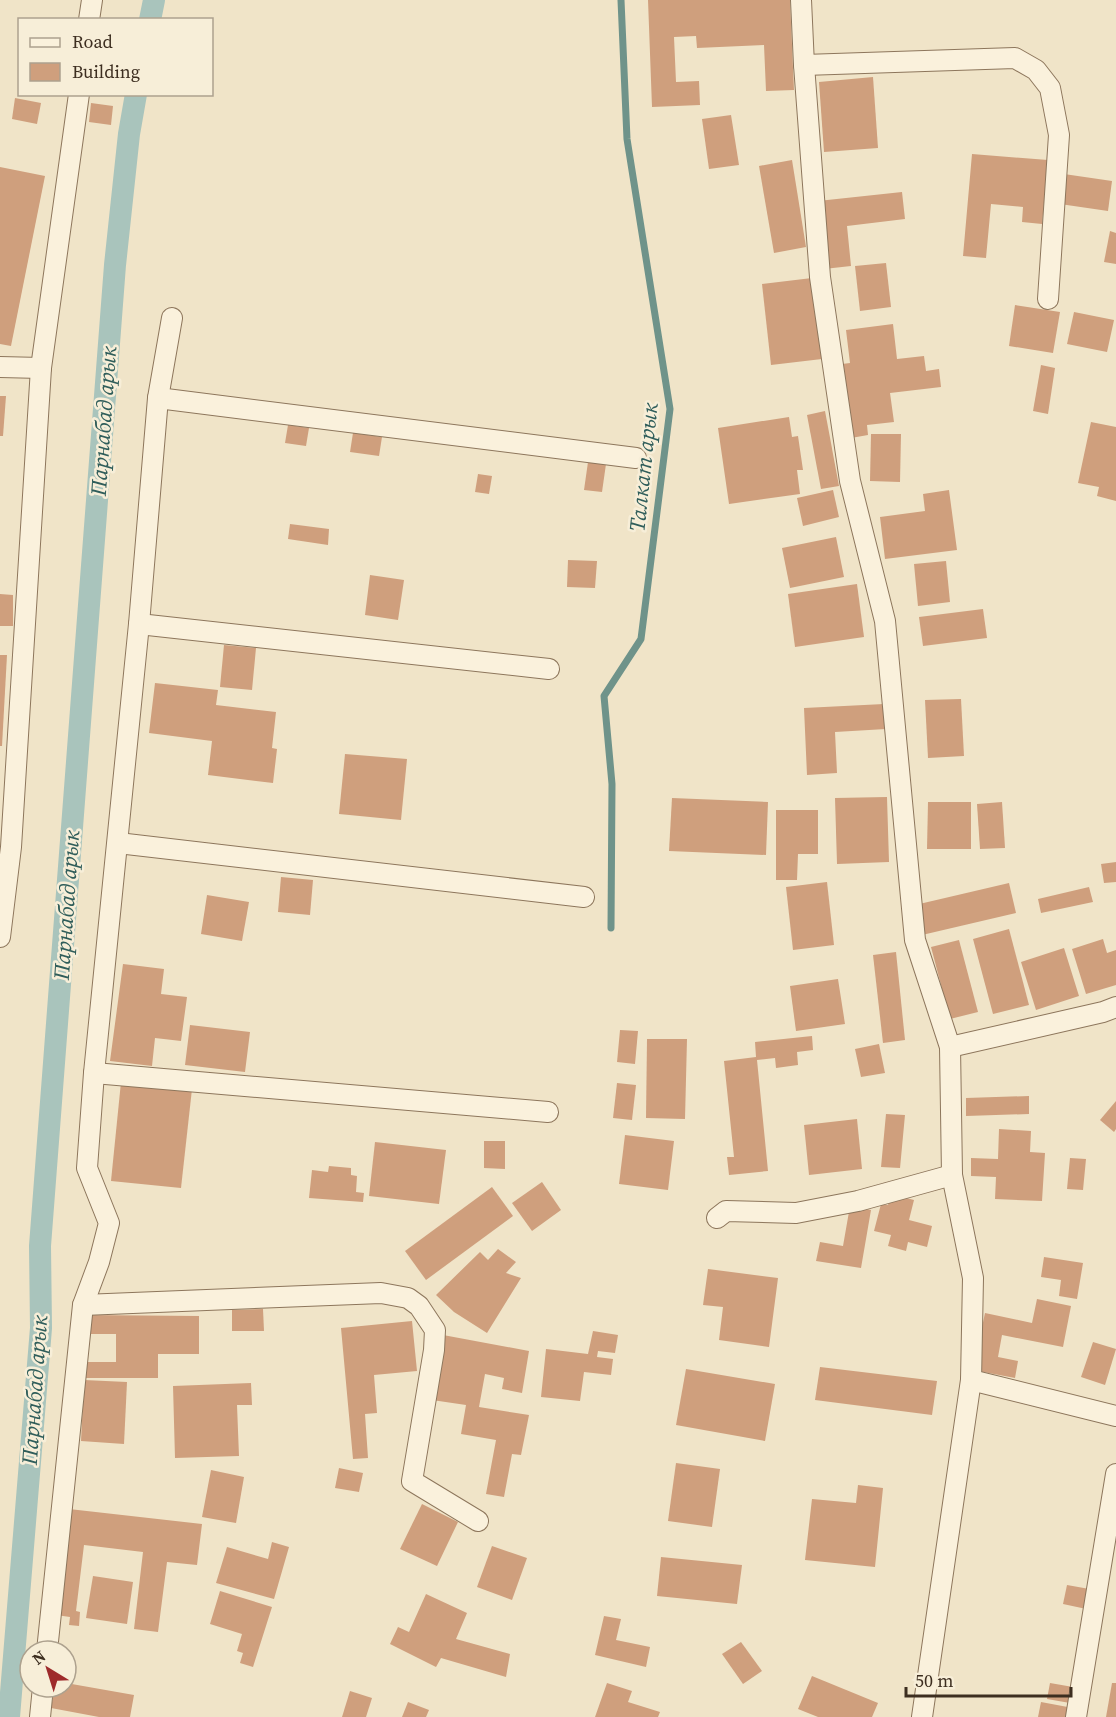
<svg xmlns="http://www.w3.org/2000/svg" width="1116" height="1717" font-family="'Source Serif 4',serif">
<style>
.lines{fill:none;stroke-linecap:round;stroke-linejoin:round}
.stream{stroke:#6f938a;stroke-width:7}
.canal{stroke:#a9c4bc;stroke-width:22}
.building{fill:#cf9f7d}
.street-casing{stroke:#8d765c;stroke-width:22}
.street{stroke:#faf1dc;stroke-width:20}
.labels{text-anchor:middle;stroke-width:5;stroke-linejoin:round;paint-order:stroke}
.water-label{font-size:22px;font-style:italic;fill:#2f5d5a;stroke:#f7eed8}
</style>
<rect width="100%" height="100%" fill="#f0e4c8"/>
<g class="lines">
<path class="stream" d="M 611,928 L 612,784 L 604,696 L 641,639 L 670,409 L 627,139 L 621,0"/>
<g class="canal">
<path d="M 150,20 L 154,0"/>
<path d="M 9,1717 L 41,1328 L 40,1246 L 115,265 L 129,134 L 136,94"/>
</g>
</g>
<g class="building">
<path d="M 648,0 L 790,0 L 794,90 L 766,91 L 764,45 L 697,48 L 696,36 L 674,37 L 676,82 L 699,81 L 700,105 L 652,107 Z"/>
<path d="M 873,77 L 878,148 L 824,152 L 819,82 Z"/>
<path d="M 15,98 L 41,103 L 37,124 L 12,119 Z"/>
<path d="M 91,103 L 113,106 L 111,125 L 89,122 Z"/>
<path d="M 731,115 L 739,165 L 709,169 L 702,119 Z"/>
<path d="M 972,154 L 1048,160 L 1042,224 L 1022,222 L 1023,207 L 991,204 L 986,258 L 963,256 Z"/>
<path d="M 792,160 L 806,247 L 774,253 L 759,166 Z"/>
<path d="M 0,167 L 45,176 L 11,346 L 0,344 Z"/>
<path d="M 1064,174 L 1112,181 L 1108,211 L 1060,204 Z"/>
<path d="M 902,192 L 905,219 L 847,226 L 851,266 L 824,269 L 818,201 Z"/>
<path d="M 1110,231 L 1116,233 L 1116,264 L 1104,262 Z"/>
<path d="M 886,263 L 891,307 L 860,311 L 855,266 Z"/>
<path d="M 812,278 L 822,359 L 771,365 L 762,284 Z"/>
<path d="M 1015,305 L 1060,312 L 1053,353 L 1009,346 Z"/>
<path d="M 1074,312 L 1114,320 L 1107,352 L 1067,344 Z"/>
<path d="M 893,324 L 897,359 L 924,356 L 926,371 L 939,369 L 941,387 L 890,393 L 894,422 L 867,425 L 868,435 L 851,438 L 842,364 L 850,363 L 846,330 Z"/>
<path d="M 1041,365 L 1055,368 L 1048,414 L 1033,411 Z"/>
<path d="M 0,396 L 6,396 L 3,436 L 0,436 Z"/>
<path d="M 825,411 L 839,486 L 821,489 L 807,415 Z"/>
<path d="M 789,417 L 792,437 L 798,436 L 803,470 L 797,470 L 800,494 L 729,504 L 718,428 Z"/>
<path d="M 1091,422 L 1116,427 L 1116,501 L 1097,496 L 1099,487 L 1078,483 Z"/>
<path d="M 288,425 L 309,428 L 306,446 L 285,443 Z"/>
<path d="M 353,433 L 382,437 L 379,456 L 350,452 Z"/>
<path d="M 871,434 L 901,434 L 900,482 L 870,481 Z"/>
<path d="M 588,462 L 606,464 L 602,492 L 584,490 Z"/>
<path d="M 478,474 L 492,476 L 489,494 L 475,492 Z"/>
<path d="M 833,490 L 839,517 L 803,526 L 797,498 Z"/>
<path d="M 949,490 L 957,550 L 885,559 L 880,517 L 925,511 L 923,494 Z"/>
<path d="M 290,524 L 329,529 L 328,545 L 288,539 Z"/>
<path d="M 836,537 L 844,577 L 790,588 L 782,548 Z"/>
<path d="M 568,560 L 597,561 L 595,588 L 567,587 Z"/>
<path d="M 946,561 L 950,602 L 918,606 L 914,564 Z"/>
<path d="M 370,575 L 404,580 L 398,620 L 365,615 Z"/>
<path d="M 857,584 L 864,637 L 795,647 L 788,594 Z"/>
<path d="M 0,594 L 13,595 L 13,626 L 0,626 Z"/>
<path d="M 983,609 L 987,638 L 923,646 L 919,617 Z"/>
<path d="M 224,645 L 256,648 L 252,690 L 220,687 Z"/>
<path d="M 0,655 L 7,655 L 2,746 L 0,746 Z"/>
<path d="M 155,683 L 218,690 L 216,705 L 276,712 L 272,748 L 277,749 L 273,783 L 208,775 L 212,741 L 149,733 Z"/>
<path d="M 961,699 L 964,756 L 928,758 L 925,700 Z"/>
<path d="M 884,704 L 886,729 L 835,732 L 837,773 L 807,775 L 804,708 Z"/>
<path d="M 345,754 L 407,759 L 401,820 L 339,814 Z"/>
<path d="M 887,797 L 889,862 L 837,864 L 835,798 Z"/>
<path d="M 672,798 L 768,802 L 766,855 L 669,851 Z"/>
<path d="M 928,802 L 971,802 L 971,849 L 927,849 Z"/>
<path d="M 1002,802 L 1005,848 L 980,849 L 977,804 Z"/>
<path d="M 776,810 L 818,810 L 818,854 L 798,854 L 797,880 L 776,880 Z"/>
<path d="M 1116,862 L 1116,882 L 1104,883 L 1101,864 Z"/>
<path d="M 281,877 L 313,880 L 310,915 L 278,912 Z"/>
<path d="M 827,882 L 834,945 L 793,950 L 786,887 Z"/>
<path d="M 1009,883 L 1016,913 L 922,935 L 915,905 Z"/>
<path d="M 1089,887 L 1093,902 L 1041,913 L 1038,899 Z"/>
<path d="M 207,895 L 249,902 L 242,941 L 201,934 Z"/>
<path d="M 1009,929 L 1029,1005 L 993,1014 L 973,939 Z"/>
<path d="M 1103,939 L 1107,953 L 1116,950 L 1116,985 L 1086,994 L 1072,949 Z"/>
<path d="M 959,940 L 978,1012 L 950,1019 L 931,947 Z"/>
<path d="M 1064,948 L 1079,996 L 1036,1010 L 1021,962 Z"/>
<path d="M 896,952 L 905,1040 L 883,1043 L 873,955 Z"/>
<path d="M 123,964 L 164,969 L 161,994 L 187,997 L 181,1041 L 155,1038 L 152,1066 L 110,1061 Z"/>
<path d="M 838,979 L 845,1024 L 796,1031 L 790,986 Z"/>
<path d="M 190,1025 L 250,1032 L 245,1072 L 185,1065 Z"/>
<path d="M 620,1030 L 638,1031 L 635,1064 L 617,1062 Z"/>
<path d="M 812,1036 L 813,1050 L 797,1052 L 798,1065 L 776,1068 L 775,1058 L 757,1060 L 768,1171 L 729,1175 L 727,1157 L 734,1157 L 724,1061 L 756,1057 L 755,1042 Z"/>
<path d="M 647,1039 L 687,1039 L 685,1119 L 646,1118 Z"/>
<path d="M 879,1044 L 885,1073 L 861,1077 L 855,1049 Z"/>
<path d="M 121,1082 L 192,1089 L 181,1188 L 111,1181 Z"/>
<path d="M 617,1083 L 636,1085 L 632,1120 L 613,1118 Z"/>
<path d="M 1029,1096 L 1029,1114 L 966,1116 L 966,1098 Z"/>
<path d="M 1116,1101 L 1116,1129 L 1114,1132 L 1100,1120 Z"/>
<path d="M 886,1114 L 905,1115 L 900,1168 L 881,1167 Z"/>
<path d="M 857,1119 L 862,1169 L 809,1175 L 804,1125 Z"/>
<path d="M 999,1129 L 1031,1131 L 1030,1152 L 1045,1153 L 1042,1201 L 995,1199 L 996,1177 L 971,1176 L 971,1158 L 998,1159 Z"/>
<path d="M 625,1135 L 674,1141 L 668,1190 L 619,1184 Z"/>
<path d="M 484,1141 L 505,1141 L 505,1169 L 484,1168 Z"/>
<path d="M 375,1142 L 446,1150 L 439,1204 L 369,1196 Z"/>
<path d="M 1070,1158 L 1086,1159 L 1083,1190 L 1067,1189 Z"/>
<path d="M 329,1166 L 351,1168 L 351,1175 L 357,1176 L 356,1192 L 364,1193 L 363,1202 L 309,1198 L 312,1170 L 328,1172 Z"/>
<path d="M 542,1182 L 561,1210 L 532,1231 L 512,1203 Z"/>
<path d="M 492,1187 L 513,1216 L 426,1280 L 405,1251 Z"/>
<path d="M 891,1194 L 914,1200 L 909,1220 L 932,1226 L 927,1247 L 908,1242 L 906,1251 L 888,1246 L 891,1235 L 874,1231 L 881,1204 L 888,1205 Z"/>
<path d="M 850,1206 L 871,1210 L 861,1268 L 816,1261 L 820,1242 L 843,1246 Z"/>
<path d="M 498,1249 L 516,1262 L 506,1273 L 521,1278 L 487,1333 L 454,1312 L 436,1295 L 480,1252 L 488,1260 Z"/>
<path d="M 1044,1257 L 1083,1263 L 1077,1299 L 1059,1296 L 1061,1280 L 1041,1277 Z"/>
<path d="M 708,1269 L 778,1278 L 769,1347 L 719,1340 L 723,1307 L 703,1305 Z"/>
<path d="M 1037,1299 L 1071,1306 L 1063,1347 L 1002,1335 L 998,1357 L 1018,1361 L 1015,1378 L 973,1370 L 985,1313 L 1032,1323 Z"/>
<path d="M 263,1309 L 264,1331 L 232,1331 L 232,1310 Z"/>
<path d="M 85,1315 L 199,1316 L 199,1354 L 158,1354 L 158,1378 L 83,1378 L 83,1362 L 116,1362 L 116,1334 L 84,1334 Z"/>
<path d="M 412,1321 L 417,1371 L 374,1375 L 377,1413 L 365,1414 L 368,1458 L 353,1459 L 341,1328 Z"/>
<path d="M 593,1331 L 618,1335 L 615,1353 L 598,1351 L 597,1357 L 613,1359 L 611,1375 L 584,1372 L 580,1401 L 541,1397 L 546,1349 L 588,1354 Z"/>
<path d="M 443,1335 L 529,1351 L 522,1393 L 502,1389 L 504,1378 L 485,1374 L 479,1407 L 529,1415 L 521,1455 L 512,1454 L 504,1497 L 486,1494 L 496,1440 L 461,1434 L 466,1405 L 432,1400 Z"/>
<path d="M 1093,1342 L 1116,1349 L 1105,1385 L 1081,1377 Z"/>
<path d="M 820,1367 L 937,1381 L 932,1415 L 815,1400 Z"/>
<path d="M 686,1369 L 775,1384 L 765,1441 L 676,1425 Z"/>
<path d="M 84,1380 L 127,1382 L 124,1444 L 81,1441 Z"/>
<path d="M 251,1383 L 252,1405 L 237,1405 L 239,1456 L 175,1458 L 173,1386 Z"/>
<path d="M 676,1463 L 720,1469 L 712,1527 L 668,1521 Z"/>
<path d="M 339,1468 L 363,1473 L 359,1492 L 335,1488 Z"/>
<path d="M 211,1470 L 244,1477 L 236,1523 L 202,1517 Z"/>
<path d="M 858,1485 L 883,1488 L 875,1567 L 805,1560 L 812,1499 L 856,1503 Z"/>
<path d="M 422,1504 L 458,1522 L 437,1566 L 400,1549 Z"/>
<path d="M 69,1509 L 202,1524 L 197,1565 L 167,1562 L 158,1632 L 134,1629 L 143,1552 L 84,1545 L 76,1611 L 80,1612 L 79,1626 L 69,1625 L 70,1617 L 56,1615 Z"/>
<path d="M 272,1542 L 289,1547 L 274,1599 L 216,1583 L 227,1547 L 268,1559 Z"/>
<path d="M 492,1546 L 527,1558 L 512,1600 L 477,1587 Z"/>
<path d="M 661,1557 L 742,1565 L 737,1604 L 657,1596 Z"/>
<path d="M 93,1576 L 133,1582 L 127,1624 L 86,1618 Z"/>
<path d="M 1067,1585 L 1095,1590 L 1091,1610 L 1063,1604 Z"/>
<path d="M 220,1591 L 272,1607 L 253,1667 L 240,1663 L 243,1653 L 237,1651 L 242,1634 L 210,1624 Z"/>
<path d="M 426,1594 L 467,1613 L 456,1639 L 510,1654 L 506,1677 L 441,1658 L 436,1667 L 390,1644 L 398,1627 L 409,1632 Z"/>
<path d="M 604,1616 L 621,1619 L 616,1640 L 650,1647 L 646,1667 L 595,1655 Z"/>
<path d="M 741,1642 L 762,1671 L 743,1684 L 722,1654 Z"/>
<path d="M 812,1676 L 878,1703 L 872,1717 L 818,1717 L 798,1709 Z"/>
<path d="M 66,1683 L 134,1695 L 130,1717 L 99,1717 L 51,1708 L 55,1687 L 66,1687 Z"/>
<path d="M 607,1683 L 632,1691 L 628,1702 L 660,1712 L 658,1717 L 595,1717 Z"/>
<path d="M 1050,1683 L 1073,1687 L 1070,1703 L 1047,1699 Z"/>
<path d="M 1112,1683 L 1116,1683 L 1116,1717 L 1106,1717 Z"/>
<path d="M 350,1691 L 372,1698 L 366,1717 L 342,1717 Z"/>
<path d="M 408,1702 L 429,1710 L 426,1717 L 402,1717 Z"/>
<path d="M 1041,1702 L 1073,1708 L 1071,1717 L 1038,1717 Z"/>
</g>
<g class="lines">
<g class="street-casing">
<g id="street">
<path d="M 801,0 L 804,65 L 820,277 L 850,481 L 885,621 L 915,940 L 950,1047 L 952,1175 L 973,1278 L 971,1380 L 922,1717"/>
<path d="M 89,20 L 92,0"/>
<path d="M 804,65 L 1015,58 L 1036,70 L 1050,88 L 1059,135 L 1048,299"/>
<path d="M 0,367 L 41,368"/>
<path d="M 158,398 L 636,458"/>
<path d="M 139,624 L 549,669"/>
<path d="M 118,843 L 584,897"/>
<path d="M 0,937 L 11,847 L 41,368 L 79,94"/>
<path d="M 950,1047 L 1103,1012 L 1116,1007"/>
<path d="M 94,1073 L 548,1112"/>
<path d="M 717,1218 L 726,1211 L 796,1213 L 858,1201 L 952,1175"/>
<path d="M 83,1305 L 381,1293 L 408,1298 L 419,1306 L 435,1330 L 434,1350 L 412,1481 L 478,1521"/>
<path d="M 971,1380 L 1116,1416"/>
<path d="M 47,1651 L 83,1305 L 99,1262 L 109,1223 L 87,1168 L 94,1073 L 139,624 L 158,398 L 172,318"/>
<path d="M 40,1717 L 43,1687"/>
<path d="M 1076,1717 L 1116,1474"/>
</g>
</g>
<use href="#street" class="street"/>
</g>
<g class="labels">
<g class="water-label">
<text transform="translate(103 421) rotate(-86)" y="8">Парнабад арык</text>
<text transform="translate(643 467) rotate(-84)" y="8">Талкат арык</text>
<text transform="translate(66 905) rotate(-86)" y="8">Парнабад арык</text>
<text transform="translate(34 1390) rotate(-86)" y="8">Парнабад арык</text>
</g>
</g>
<rect x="18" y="18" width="195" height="78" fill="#f7eed8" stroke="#ada18e" stroke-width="1.5"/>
<rect x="30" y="38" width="30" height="9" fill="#faf1dc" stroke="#ada18e" stroke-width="1.5"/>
<text x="72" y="48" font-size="18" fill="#3d2e20">Road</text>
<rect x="30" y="63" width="30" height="18" fill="#cf9f7d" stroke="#ada18e" stroke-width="1.5"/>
<text x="72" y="78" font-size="18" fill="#3d2e20">Building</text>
<g transform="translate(48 1669) rotate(322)"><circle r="28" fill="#f7eed8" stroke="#ada18e" stroke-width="1.5"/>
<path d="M0-4.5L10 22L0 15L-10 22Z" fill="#9e2a2b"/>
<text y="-9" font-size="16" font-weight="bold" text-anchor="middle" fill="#3d2e20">N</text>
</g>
<path d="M906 1687v9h165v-9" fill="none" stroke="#3d2e20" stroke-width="3"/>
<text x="915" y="1687" font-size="18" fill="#3d2e20" stroke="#f7eed8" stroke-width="4.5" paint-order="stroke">50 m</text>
</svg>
